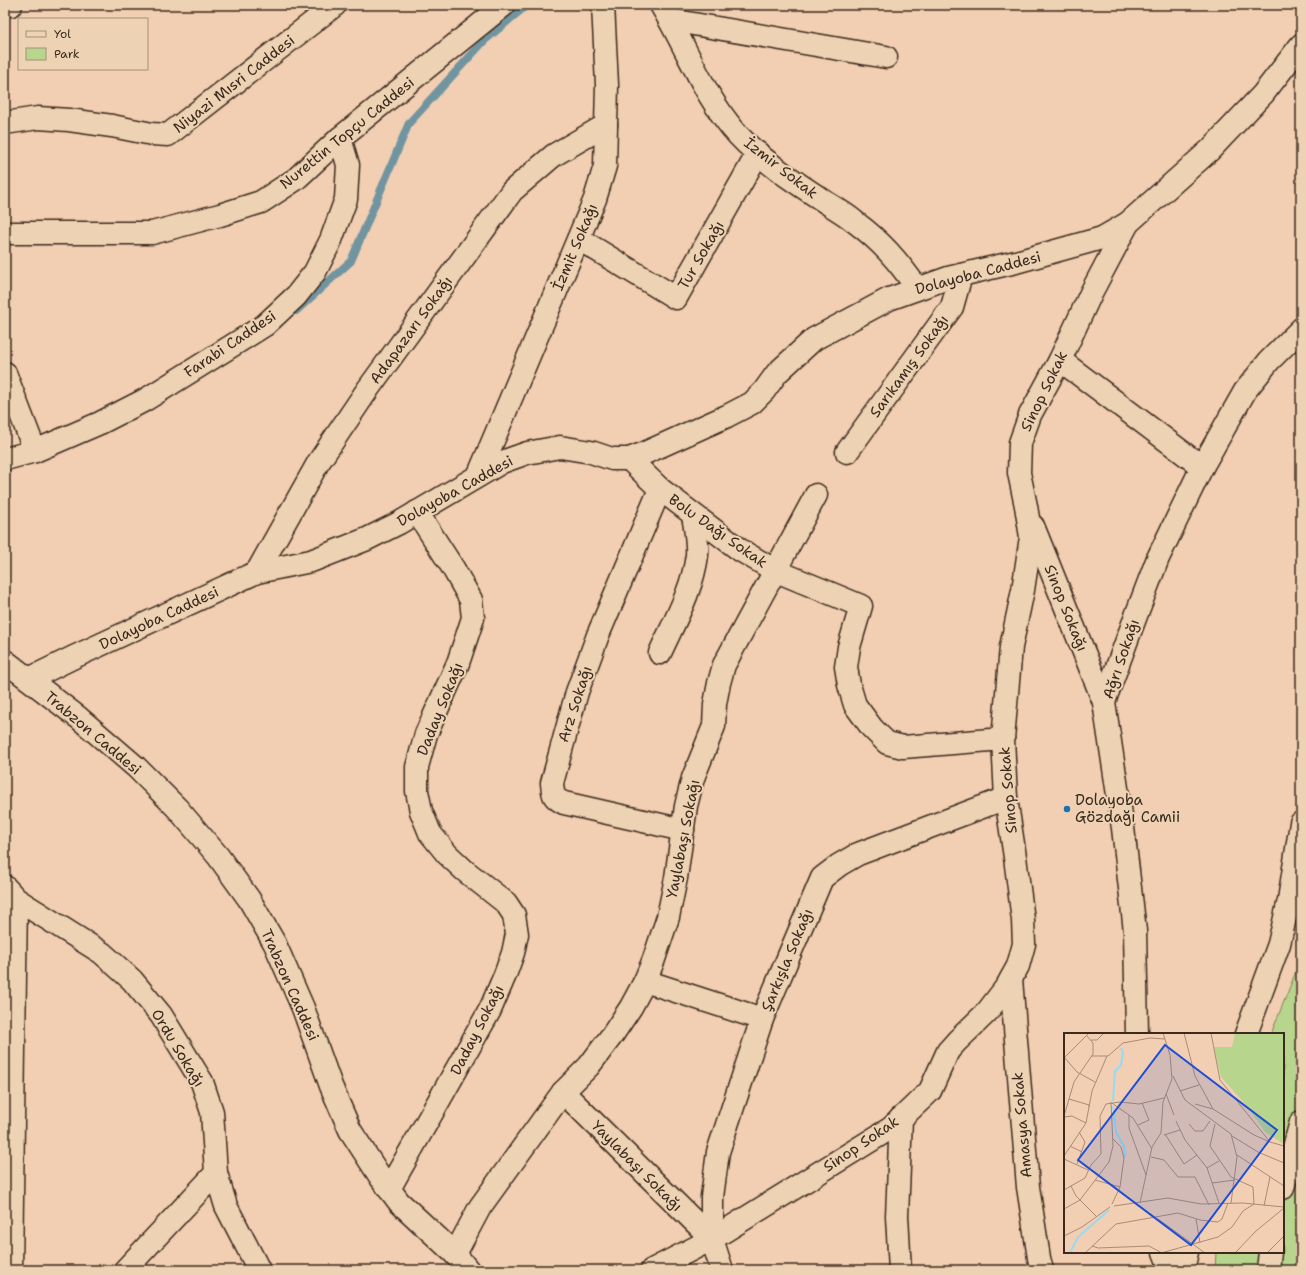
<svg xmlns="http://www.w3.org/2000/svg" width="1306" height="1275" font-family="'Shantell Sans',sans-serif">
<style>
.green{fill:#b8d58d;stroke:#7a8056}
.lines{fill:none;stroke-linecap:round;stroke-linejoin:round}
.stream{stroke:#7095a0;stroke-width:8}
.minor-casing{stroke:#3b2a1e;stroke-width:25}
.minor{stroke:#edd3b4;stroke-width:22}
.poi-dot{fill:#1f6fb2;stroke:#edd3b4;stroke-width:1.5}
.labels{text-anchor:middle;stroke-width:4;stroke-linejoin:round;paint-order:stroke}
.street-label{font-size:15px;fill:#3b2a1e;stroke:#edd3b4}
.poi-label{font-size:15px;fill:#3b2a1e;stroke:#edd3b4;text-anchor:start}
.inset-river{fill:none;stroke:#94dcf6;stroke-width:2}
.inset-road{fill:none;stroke:#a98c77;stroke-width:1}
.view{fill:#1d4ed8;fill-opacity:0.15;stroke:#1d4ed8;stroke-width:2}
.inset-edge{fill:none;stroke:#3b2a1e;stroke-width:2}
</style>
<rect width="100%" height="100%" fill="#f2ceb2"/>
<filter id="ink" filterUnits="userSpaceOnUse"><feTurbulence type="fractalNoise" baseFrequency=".025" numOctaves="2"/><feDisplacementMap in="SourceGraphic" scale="8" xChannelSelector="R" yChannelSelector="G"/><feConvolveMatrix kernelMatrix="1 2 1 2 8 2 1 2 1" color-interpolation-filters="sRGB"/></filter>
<g filter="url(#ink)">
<path class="green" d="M 1301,959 L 1301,1270 L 1215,1270 L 1216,1252 L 1283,1252 L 1283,1034 L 1271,1034 Z"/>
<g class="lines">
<path class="stream" d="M 296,311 L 351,261 L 409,123 L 484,41 L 527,5"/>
<g class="minor-casing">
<g id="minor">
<path d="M 661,5 C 687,48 704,97 738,135 C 762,161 798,184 827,203 C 837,209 847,215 855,222 C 882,242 898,261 917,288"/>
<path d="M 5,6 L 11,5"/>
<path d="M 670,20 L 886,57"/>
<path d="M 5,123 L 38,118 L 69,120 L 112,126 L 152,134 L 168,135 L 335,5"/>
<path d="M 5,233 L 152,233 L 220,215 L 261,202 L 296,179 L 340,138 L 504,5"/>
<path d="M 579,239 L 676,298 L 758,153"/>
<path d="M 1060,360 L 1202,467"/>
<path d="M 5,373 L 35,451"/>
<path d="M 847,452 L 952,307 L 961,275"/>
<path d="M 5,459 L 35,451 L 100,423 L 145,400 L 265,325 L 296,296 L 315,272 L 331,240 L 346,199 L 348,165 L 340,138"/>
<path d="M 629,459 L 660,489 L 740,550 L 774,570 L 861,606 L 849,647 L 846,667 L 849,685 L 855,705 L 872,728 L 887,743 L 903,747 L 1003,739"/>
<path d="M 479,474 L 595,199 L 605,166 L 607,85 L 603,5"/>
<path d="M 660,489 L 598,635 L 577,692 L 552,783 C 553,795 553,798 564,803 L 683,830"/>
<path d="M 1033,526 L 1104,702"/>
<path d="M 257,572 L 318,463 L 368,389 L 512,191 L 554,155 L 606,125"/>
<path d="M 660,653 C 674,622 693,589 697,555 C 698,542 695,528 693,515"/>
<path d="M 5,661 L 79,718 L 136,767 L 177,808 L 218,856 L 249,899 L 275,944 L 303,1008 L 331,1086 L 350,1130 L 381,1178 L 399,1202 L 455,1254 L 468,1270"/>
<path d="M 29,679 L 74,657 L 257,572 L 311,561 L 367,539 L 399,523 L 502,462 L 527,453 L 560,447 L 591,452 L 612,459 L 629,459 L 645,453 L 727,416 L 752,403 L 764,391 L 777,373 L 814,339 L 889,299 L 948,278 L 1016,262 L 1102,238 L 1128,223 L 1210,150 L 1263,94 L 1301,45"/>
<path d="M 5,887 L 16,899 L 102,953 L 132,980 L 161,1015 L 202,1082 L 212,1112 L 216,1173 L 226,1206 L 259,1270"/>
<path d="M 1011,979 L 1028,1187 L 1039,1258 L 1042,1270"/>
<path d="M 645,981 L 762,1019"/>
<path d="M 1137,1034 L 1135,931 L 1123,828 L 1104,702 L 1137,613 L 1158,558 L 1202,467 L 1245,391 L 1269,361 L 1301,329"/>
<path d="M 1246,1034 L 1279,944 L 1289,900 L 1301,823"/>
<path d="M 563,1092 L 712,1239"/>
<path d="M 1283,1188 L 1301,1122"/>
<path d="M 389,1189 L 490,1010 L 505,975 L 513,953 L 517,934 L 514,915 L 506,903 L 464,870 L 447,854 L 430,833 L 421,811 L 417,791 L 417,767 L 426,734 L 458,663 L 473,618 L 471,600 L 453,568 L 417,512"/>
<path d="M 1164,1252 L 1171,1270"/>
<path d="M 455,1254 L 480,1207 L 563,1092 L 589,1066 L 613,1034 L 631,1007 L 645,981 L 654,959 L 668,917 L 676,878 L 686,806 L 693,778 L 714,726 L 715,704 L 719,683 L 724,665 L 816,495"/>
<path d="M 11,1270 L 16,899"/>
<path d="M 125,1270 L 216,1173"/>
<path d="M 652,1270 L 712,1239 L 891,1128 L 930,1091 L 948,1051 L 957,1041 L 987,1012 L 1007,986 L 1018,966 L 1024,944 L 1023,920 L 1015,857 L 1006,798 L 1003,739 L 1011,647 L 1023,590 L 1031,537 L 1026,506 L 1019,473 L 1020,443 L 1030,415 L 1060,360 L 1092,291 L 1128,223"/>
<path d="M 722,1270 L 712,1239 L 712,1197 L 718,1152 L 762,1019 L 822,878 L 839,865 L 858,854 L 1006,798"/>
<path d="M 900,1270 L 897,1216 L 901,1118"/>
<path d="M 1183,1270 L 1187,1252"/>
<path d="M 1268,1270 L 1270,1252"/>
</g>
</g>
<use href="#minor" class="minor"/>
</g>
</g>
<circle class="poi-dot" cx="1067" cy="809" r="4"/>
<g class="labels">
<g class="street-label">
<text transform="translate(234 84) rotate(-38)" y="5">Niyazi Mısri Caddesi</text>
<text transform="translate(347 133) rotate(-39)" y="5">Nurettin Topçu Caddesi</text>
<text transform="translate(781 168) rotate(38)" y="5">İzmir Sokak</text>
<text transform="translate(575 247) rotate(-67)" y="5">İzmit Sokağı</text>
<text transform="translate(701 255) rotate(-60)" y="5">Tur Sokağı</text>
<text transform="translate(978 273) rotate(-15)" y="5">Dolayoba Caddesi</text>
<text transform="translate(411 330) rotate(-54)" y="5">Adapazarı Sokağı</text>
<text transform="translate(230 344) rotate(-34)" y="5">Farabi Caddesi</text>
<text transform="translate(909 366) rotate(-54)" y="5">Sarıkamış Sokağı</text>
<text transform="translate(1044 391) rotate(-64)" y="5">Sinop Sokak</text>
<text transform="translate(455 491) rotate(-29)" y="5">Dolayoba Caddesi</text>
<text transform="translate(718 531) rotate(35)" y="5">Bolu Dağı Sokak</text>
<text transform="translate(1066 608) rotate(68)" y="5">Sinop Sokağı</text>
<text transform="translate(159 618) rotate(-25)" y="5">Dolayoba Caddesi</text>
<text transform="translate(1121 659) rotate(-71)" y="5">Ağrı Sokağı</text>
<text transform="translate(575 704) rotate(-72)" y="5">Arz Sokağı</text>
<text transform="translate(440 709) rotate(-68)" y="5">Daday Sokağı</text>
<text transform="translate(93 733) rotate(40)" y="5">Trabzon Caddesi</text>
<text transform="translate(1008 790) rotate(-95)" y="5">Sinop Sokak</text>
<text transform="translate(683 839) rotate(-79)" y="5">Yaylabaşı Sokağı</text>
<text transform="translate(787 960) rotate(-67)" y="5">Şarkışla Sokağı</text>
<text transform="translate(290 985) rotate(66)" y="5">Trabzon Caddesi</text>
<text transform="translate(477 1030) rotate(-63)" y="5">Daday Sokağı</text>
<text transform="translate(178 1048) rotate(59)" y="5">Ordu Sokağı</text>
<text transform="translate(1022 1125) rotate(-95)" y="5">Amasya Sokak</text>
<text transform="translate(861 1144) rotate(-34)" y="5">Sinop Sokak</text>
<text transform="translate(637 1166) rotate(45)" y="5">Yaylabaşı Sokağı</text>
</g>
<g class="poi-label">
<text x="1075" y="805">Dolayoba<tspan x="1075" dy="17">Gözdağı Camii</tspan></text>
</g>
</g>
<g transform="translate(1064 1033)">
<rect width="220" height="220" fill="#f2ceb2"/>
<path d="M 171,0 L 220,0 L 220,111 L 201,99 L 184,74 L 157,44 L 150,14 L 168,14 Z" fill="#b8d58d"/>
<path class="inset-river" d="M 49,68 L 51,38 L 57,32 L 59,20 L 57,15M 49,73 L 52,99 L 60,113 L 61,124M 6,220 L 14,204 L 45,177"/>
<path class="inset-road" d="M 120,0 L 131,43 L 149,76 L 190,102 L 206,109M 147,0 L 156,47 L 206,109 L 220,113M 27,7 L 33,7 L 39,1M 27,23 L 44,23 L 59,10 L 86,5 L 101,6M 0,24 L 13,39 L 31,49M 0,25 L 25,0M 109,43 L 121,67 L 167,101 L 173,124 L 167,170M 116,58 L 135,52M 102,61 L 110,82M 5,66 L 25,72 L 25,74M 48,70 L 69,85 L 88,116M 131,71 L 149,76M 65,82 L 65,95 L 82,142M 0,83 L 10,49 L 29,21 L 29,10 L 23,3M 0,84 L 8,83 L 22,90M 112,88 L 121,107 L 143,135 L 155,170M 125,91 L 131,98 L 139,98 L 146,88M 74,92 L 85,87 L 78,70M 101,101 L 120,131 L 133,122M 100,102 L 116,97M 168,103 L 194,119 L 220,130M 6,113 L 18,119M 173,122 L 220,153M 0,123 L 22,90 L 28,58 L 43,23M 87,124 L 100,127 L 114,144 L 131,144 L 145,172M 0,126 L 24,137M 13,131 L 21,109 L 15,99M 143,135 L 155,128M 31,147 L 56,154M 148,150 L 171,147M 7,153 L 12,163 L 33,184M 0,157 L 21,145 L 27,132 L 37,121 L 36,83 L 42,71 L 56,69 L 75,71 L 100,65M 76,170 L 88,114 L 97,100 L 99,69 L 108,46 L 106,22 L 99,0M 48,171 L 56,154 L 60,125 L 57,114 L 49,106M 50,173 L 104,165 L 137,171 L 179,170 L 220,174M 200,173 L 206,144M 0,176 L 16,167 L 45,129 L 49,113 L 47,69M 94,186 L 141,220M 132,186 L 136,210M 0,203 L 18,194 L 46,174M 28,213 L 34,215 L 85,213 L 98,220M 21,220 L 52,191 L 114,180 L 136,187 L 154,189 L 158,186 L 164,170M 97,220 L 154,204 L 168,194 L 179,178 L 190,171 L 189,154 L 167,144 L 146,113 L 151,91M 171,220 L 192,198 L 220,175M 203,220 L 220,203"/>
<path class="view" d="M 101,12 L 213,97 L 127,212 L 14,127 Z"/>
<rect width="220" height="220" class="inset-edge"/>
</g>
<rect width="1306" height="1275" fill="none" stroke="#edd3b4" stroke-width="20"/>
<rect x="10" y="10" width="1286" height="1255" fill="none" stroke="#3b2a1e" stroke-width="1.5" filter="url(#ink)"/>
<rect x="18" y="18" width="130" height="52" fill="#edd3b4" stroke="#a68f78"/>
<rect x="26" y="31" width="20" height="6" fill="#edd3b4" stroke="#a68f78"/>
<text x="54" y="38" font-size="12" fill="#3b2a1e">Yol</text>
<rect x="26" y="48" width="20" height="12" fill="#b8d58d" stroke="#a68f78"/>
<text x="54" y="58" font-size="12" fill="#3b2a1e">Park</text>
</svg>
